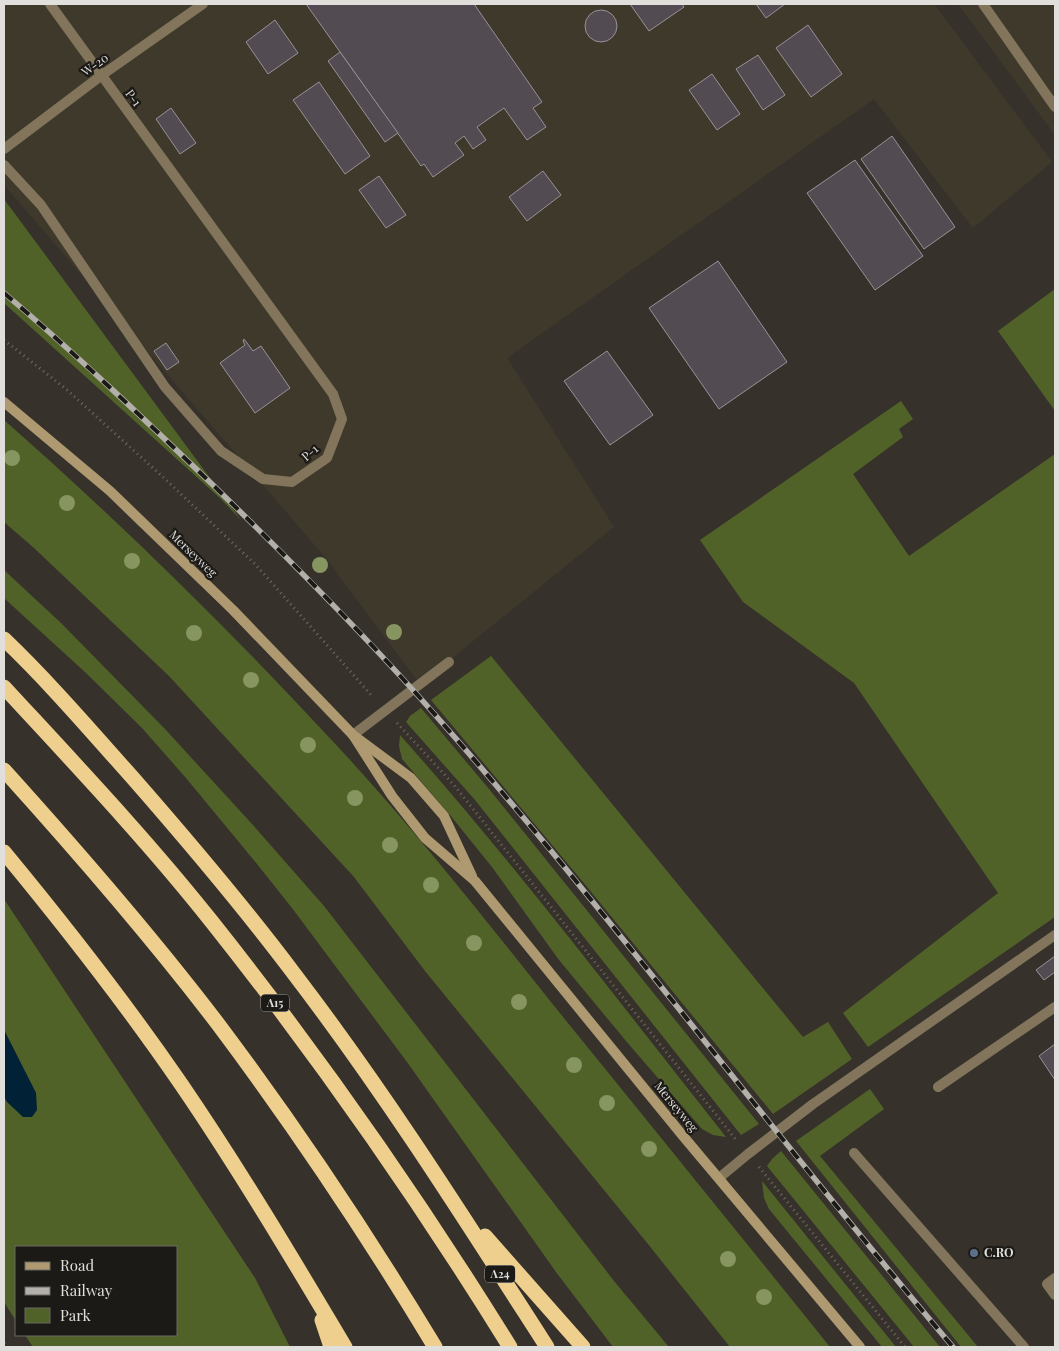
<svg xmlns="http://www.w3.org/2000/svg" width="1059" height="1351" font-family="'Playfair Display',serif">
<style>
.built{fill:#3f392c}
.green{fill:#516229}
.water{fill:#012236}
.building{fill:#524b51;stroke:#999197}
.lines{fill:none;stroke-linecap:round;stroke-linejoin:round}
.path{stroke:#706c66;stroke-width:3;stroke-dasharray:1 4;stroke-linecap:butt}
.lane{stroke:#82755b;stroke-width:10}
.secondary{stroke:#ae9970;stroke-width:10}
.highway{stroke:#efcf8e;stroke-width:15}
.rail-casing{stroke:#b3b0ab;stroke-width:5.5}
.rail{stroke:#1c1a17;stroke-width:4;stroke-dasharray:11;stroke-linecap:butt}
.tree{fill:#879560}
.service-dot{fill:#5c6f8a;stroke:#1c1a17;stroke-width:2}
.labels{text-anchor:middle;stroke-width:4.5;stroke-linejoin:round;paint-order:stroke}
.shield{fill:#1c1a17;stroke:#a6a4a0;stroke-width:1}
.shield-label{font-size:11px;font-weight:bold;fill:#e1dfdb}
.street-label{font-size:12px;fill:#e1dfdb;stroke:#1c1a17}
.poi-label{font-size:12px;font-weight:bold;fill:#e1dfdb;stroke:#1c1a17;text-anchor:start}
</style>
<rect width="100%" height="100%" fill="#36322b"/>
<g class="built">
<path d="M 4,4 L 934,4 L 1052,162 L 973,228 L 874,99 L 507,358 L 614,527 L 420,684 L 325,557 L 4,185 Z"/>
<path d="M 958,4 L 1055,4 L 1055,135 Z"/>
</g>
<g class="green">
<path d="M 4,199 L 241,520 L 221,499 L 4,303 Z"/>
<path d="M 1055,289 L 1055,411 L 998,331 Z"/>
<path d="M 901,401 L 913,419 L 899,429 L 903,437 L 853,474 L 909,556 L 1055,454 L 1055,917 L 868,1047 L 843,1013 L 998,893 L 854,683 L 743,602 L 700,540 Z"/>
<path d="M 4,420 C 121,523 233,633 339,748 C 417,832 487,922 559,1012 C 649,1123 740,1235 830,1347 L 730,1347 L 648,1244 L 425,971 L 354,877 L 169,676 L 34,548 L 4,522 Z"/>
<path d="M 4,570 L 61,623 L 165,729 L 252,824 L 324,906 L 614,1281 L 669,1347 L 613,1347 L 556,1272 L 407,1062 L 292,908 L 257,864 L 186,778 L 142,728 L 86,673 L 4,598 Z"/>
<path d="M 491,656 L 803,1037 L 828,1022 L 852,1059 L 773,1114 L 583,882 L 431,700 Z"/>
<path d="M 421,708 L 489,789 L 759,1124 L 741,1135 L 475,800 L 406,722 L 410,716 Z"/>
<path d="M 400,735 C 515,864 619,1002 726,1137 L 713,1135 L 702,1129 L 626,1041 L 559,960 L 492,867 L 450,815 L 402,759 L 399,746 Z"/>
<path d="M 4,899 L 255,1278 L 290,1347 L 33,1347 L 25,1335 L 176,1335 L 176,1247 L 16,1247 L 16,1321 L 4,1302 L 4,1096 L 7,1102 L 36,1093 L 4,1030 Z"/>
<path d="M 870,1089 L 884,1109 L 820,1156 L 978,1347 L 961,1347 L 796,1141 Z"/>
<path d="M 781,1151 L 940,1347 L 914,1347 L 767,1166 L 772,1159 Z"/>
<path d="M 762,1181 L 896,1347 L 882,1347 L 769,1209 L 764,1198 Z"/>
</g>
<path class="water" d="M 4,1030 L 36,1093 L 37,1110 L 32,1117 L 23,1117 L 7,1102 L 4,1096 Z"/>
<g class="building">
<path d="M 306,4 L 474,4 L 542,102 L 533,108 L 546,127 L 527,140 L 504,108 L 477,127 L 486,140 L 473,149 L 464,136 L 455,143 L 464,155 L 433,177 L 424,164 L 421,166 Z"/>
<path d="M 630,4 L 682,4 L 684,7 L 649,31 Z"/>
<path d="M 756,4 L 785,4 L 766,18 Z"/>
<circle cx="601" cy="26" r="16"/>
<path d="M 275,20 L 298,53 L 268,74 L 246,42 Z"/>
<path d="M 808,25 L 842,74 L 811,97 L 776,48 Z"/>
<path d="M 340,52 L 398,133 L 385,142 L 328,61 Z"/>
<path d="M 758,55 L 785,95 L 763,110 L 736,69 Z"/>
<path d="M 712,74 L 740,114 L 717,130 L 689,90 Z"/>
<path d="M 319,82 L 370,156 L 345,174 L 293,100 Z"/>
<path d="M 171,108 L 196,143 L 180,154 L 156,119 Z"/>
<path d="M 892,136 L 955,227 L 924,249 L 861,159 Z"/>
<path d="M 855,160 L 923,256 L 875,290 L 807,193 Z"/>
<path d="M 543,171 L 561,195 L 527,221 L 509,197 Z"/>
<path d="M 379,176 L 406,215 L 386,228 L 359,190 Z"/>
<path d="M 718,261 L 787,362 L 719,409 L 649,308 Z"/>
<path d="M 244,339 L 253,351 L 261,346 L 290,388 L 255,413 L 220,363 L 245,345 L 243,341 Z"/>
<path d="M 166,343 L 179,362 L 167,370 L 154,351 Z"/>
<path d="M 607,351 L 653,415 L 610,445 L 564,381 Z"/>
<path d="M 1055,956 L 1055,972 L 1044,980 L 1036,970 Z"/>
<path d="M 1055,1044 L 1055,1080 L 1039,1056 Z"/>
</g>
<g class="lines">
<g class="path">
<path d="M 4,340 L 66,389 L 164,478 L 256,565 L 373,697"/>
<path d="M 397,723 L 454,785 L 737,1141"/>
<path d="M 759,1167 L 905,1347"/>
<path d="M 4,1343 L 7,1347"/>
</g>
<g class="lane">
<path d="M 983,4 L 1055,107"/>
<path d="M 4,149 L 102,75 L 203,4"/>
<path d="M 4,165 L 41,205 L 165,387 L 221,451 L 263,479 L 292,482 L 327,458 L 342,419 L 333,394 L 50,4"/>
<path d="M 353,735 L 449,662"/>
<path d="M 938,1087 L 1055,1007"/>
<path d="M 854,1153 L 1024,1347"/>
<path d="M 719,1178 L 748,1154 L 813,1104 L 1055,935"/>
<path d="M 1055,1278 L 1047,1284 L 1055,1295"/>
</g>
<g class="secondary">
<path d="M 4,402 L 110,491 L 233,610 L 353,735 L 411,778 L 444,816 L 472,876"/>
<path d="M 353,735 L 392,796 L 425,838 L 475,881 L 683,1136 L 860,1347"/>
</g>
<g class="highway">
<path d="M 4,639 C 49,682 90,730 132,777 C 188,841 244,907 295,975 C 386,1094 466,1221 547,1347"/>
<path d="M 4,687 C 75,764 147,840 212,922 C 320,1058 419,1200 510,1347"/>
<path d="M 4,770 C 78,852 151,936 218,1024 C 296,1128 368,1236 435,1347"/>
<path d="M 4,852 C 66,927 126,1004 181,1084 C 239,1169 292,1258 345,1347"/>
<path d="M 485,1236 L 583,1347"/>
<path d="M 322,1320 L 331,1347"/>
</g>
<g class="rail-casing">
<path id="rail" d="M 4,293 C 76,354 145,420 214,486 C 291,561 367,637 437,717 C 617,921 777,1140 953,1347"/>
</g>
<use href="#rail" class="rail"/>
</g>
<g class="tree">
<circle cx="12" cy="458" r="8"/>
<circle cx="67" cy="503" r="8"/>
<circle cx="132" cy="561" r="8"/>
<circle cx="320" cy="565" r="8"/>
<circle cx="394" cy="632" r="8"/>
<circle cx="194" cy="633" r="8"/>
<circle cx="251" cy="680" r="8"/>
<circle cx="308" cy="745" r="8"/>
<circle cx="355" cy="798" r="8"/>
<circle cx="390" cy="845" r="8"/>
<circle cx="431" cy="885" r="8"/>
<circle cx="474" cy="943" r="8"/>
<circle cx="519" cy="1002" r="8"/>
<circle cx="574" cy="1065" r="8"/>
<circle cx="607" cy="1103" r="8"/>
<circle cx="649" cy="1149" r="8"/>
<circle cx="728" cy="1259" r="8"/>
<circle cx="764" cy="1297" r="8"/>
</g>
<circle class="service-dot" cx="974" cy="1253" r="5"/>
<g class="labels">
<g class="shield">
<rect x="261" y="994.5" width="28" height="17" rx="4"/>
<rect x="485" y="1265.5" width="30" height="17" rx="4"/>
</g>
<g class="shield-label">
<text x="275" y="1007">A15</text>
<text x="500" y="1278">A24</text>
</g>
<g class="street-label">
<text transform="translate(95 65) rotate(-36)" y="4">W-20</text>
<text transform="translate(133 98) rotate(54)" y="4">P-1</text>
<text transform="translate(310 453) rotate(-41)" y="4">P-1</text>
<text transform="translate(193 554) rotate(44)" y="4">Merseyweg</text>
<text transform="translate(676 1107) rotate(51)" y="4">Merseyweg</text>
</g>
<g class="poi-label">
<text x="984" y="1257">C.RO</text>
</g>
</g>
<rect width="1059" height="1351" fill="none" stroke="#e1dfdb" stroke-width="10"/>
<rect x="15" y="1246" width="162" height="90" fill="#1c1a17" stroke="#6b6965"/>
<rect x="25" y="1262" width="25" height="8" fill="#ae9970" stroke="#6b6965"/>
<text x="60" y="1271" font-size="15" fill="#e1dfdb">Road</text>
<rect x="25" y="1287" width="25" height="8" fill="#b3b0ab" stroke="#6b6965"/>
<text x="60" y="1296" font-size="15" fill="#e1dfdb">Railway</text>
<rect x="25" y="1308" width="25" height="15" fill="#516229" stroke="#6b6965"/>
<text x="60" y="1321" font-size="15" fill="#e1dfdb">Park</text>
</svg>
